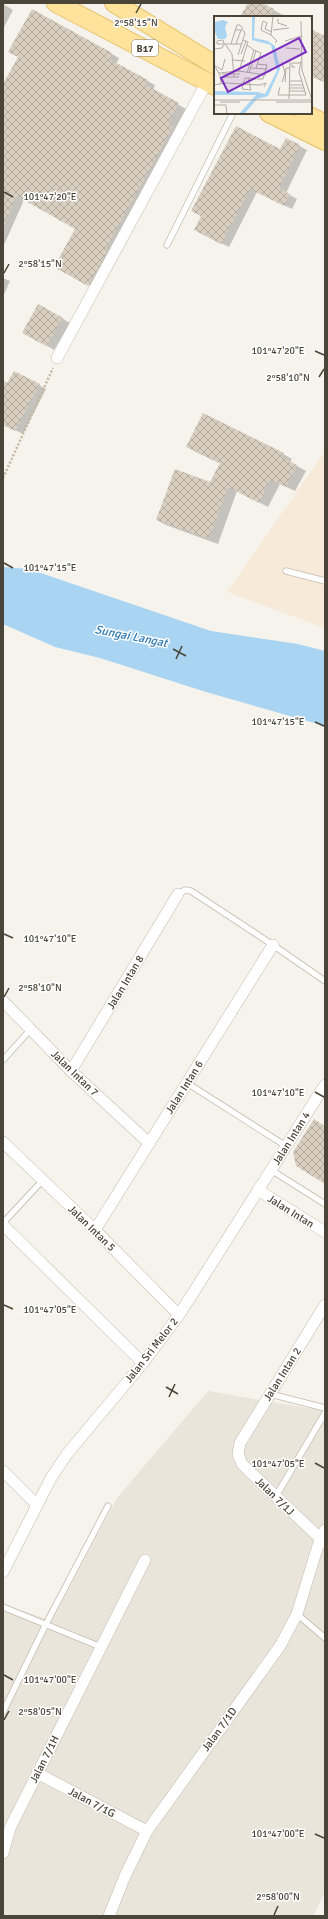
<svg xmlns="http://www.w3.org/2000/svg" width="328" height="1919" font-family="Signika,sans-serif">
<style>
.residential{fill:#eae5da}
.commercial{fill:#f7ead8}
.water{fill:#a9d4f2}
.shadow{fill:#0003}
.building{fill:url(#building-cross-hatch)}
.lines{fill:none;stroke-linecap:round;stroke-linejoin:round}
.lane-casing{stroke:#c2bbae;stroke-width:7}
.street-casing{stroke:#c2bbae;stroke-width:12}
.primary-casing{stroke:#e6c16a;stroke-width:20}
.path{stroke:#c4b79f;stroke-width:2.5;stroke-dasharray:2 2;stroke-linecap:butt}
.lane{stroke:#fff;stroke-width:5.5}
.street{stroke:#fff;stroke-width:11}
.primary{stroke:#ffe39c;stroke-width:18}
.ticks{fill:none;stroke:#4b4439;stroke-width:1.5}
.labels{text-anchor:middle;stroke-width:3;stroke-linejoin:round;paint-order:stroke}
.shield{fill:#fff;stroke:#817c74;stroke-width:1}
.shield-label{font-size:10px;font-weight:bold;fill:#4b4439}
.street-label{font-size:11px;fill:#4b4439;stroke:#fff}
.water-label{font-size:12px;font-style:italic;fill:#2e7ab2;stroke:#fff}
.inset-road{fill:none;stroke:#b2ada4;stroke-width:1}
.view{fill:#7b2cbf;fill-opacity:0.15;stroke:#7b2cbf;stroke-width:2}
.inset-edge{fill:none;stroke:#4b4439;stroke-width:2}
.ticks-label{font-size:10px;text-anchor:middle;fill:#4b4439;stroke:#fff;stroke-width:3;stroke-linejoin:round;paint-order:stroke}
</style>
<defs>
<pattern id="building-cross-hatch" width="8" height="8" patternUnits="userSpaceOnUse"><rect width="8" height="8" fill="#d8cfc1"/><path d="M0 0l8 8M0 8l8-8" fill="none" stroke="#b1aa9e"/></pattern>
</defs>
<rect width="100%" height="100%" fill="#f6f3ec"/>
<path class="residential" d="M 208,1391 L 325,1411 L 325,1892 L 313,1916 L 3,1916 L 3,1604 L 52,1621 L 117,1498 Z"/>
<path class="commercial" d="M 325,451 L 325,628 L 227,592 Z"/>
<path class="water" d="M 3,567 L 29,569 L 211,631 L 298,644 L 325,651 L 325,726 L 206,692 L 100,658 L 55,647 L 3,624 Z"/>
<g class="shadow">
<path d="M 249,3 L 260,3 L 287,17 L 242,17 Z"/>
<path d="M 3,4 L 13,10 L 3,29 Z"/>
<path d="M 32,10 L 119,58 L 116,64 L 155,85 L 153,90 L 186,109 L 175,129 L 180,132 L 96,289 L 55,267 L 76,228 L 24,200 L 3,247 L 3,87 L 19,57 Z"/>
<path d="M 286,139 L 307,150 L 286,193 L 297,199 L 292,209 L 257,192 L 229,247 L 202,234 L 202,216 L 281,151 Z"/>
<path d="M 3,278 L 10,281 L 3,297 Z"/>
<path d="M 39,305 L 70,323 L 54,350 L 23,332 Z"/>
<path d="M 14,372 L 46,389 L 23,434 L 3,424 L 3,381 L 8,384 Z"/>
<path d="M 196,452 L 283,454 L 292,459 L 290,462 L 306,471 L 295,491 L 280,484 L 268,507 L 237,491 L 218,544 L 166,525 L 157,520 L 211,484 L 221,464 Z"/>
</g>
<g class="building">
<path d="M 248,3 L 262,3 L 274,9 L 269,17 L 240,17 Z"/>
<path d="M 32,9 L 112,53 L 109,59 L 148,80 L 146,85 L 179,103 L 168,124 L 173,127 L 106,248 L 108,250 L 88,286 L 54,267 L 75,229 L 17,196 L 3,227 L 3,84 L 18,57 L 8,52 Z"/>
<path d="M 311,29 L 325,36 L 325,83 L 311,76 Z"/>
<path d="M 236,126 L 280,149 L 286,138 L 300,145 L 279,188 L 290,194 L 284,206 L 250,189 L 221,244 L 194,230 L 201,216 L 191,211 Z"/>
<path d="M 38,304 L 63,318 L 46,346 L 22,333 Z"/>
<path d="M 14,371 L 40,384 L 15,431 L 3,425 L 3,380 L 7,383 Z"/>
<path d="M 203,413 L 284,453 L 282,457 L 297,465 L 286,487 L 270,480 L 259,503 L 228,487 L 209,539 L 156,520 L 175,469 L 210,482 L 220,463 L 186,447 Z"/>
<path d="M 314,1119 L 325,1126 L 325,1184 L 296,1166 L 293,1152 Z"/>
</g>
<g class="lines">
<g class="lane-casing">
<g id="lane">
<path d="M 167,245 L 233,113"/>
<path d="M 286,571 L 325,581"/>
<path d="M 178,894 L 185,890 L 191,891 L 273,945 L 325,981"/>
<path d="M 3,1060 L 31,1029"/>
<path d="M 187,1083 L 286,1146"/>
<path d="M 271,1170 L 325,1204"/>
<path d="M 3,1223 L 42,1181"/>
<path d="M 270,1394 L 325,1408"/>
<path d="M 276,1496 L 325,1413"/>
<path d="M 3,1607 L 101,1647"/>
<path d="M 297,1614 L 325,1638"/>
<path d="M 3,1712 L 46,1624 L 108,1506"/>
</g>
</g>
<g class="street-casing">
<g id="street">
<path d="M 57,358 L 207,82"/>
<path d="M 3,1001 L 71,1071 L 149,1143"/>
<path d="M 71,1071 L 178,894"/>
<path d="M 3,1142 L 95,1230 L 179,1315"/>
<path d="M 258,1190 L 325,1232"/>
<path d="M 3,1225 L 143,1363"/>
<path d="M 95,1230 L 273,945"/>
<path d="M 3,1471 L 36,1504"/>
<path d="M 325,1543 L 242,1464 L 238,1454 L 240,1443 L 325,1305"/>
<path d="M 3,1572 L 51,1478 L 67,1454 L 143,1363 L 179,1315 L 325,1085"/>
<path d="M 37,1773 L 147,1831"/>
<path d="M 3,1853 L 10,1828 L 145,1560"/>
<path d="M 109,1916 L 125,1876 L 147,1831 L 280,1646 L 297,1614 L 320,1539 L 325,1530"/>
</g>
</g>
<g class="primary-casing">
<g id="primary">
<path d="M 56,3 L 215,86"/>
<path d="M 114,3 L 215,65"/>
<path d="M 269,113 L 325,141"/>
<path d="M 304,113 L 325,124"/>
</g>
</g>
<path class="path" d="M 3,478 L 53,368"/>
<use href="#lane" class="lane"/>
<use href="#street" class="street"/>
<use href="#primary" class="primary"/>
</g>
<path class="ticks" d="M 136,13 L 141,4M 4,192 L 13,197M 4,273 L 9,264M 315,351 L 324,355M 319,377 L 324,369M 4,563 L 13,568M 173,649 L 186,656M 176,659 L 182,646M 315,722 L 324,726M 4,934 L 13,938M 4,997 L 9,988M 315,1092 L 324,1097M 4,1305 L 13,1309M 166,1387 L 178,1394M 169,1397 L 175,1384M 315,1463 L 324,1468M 4,1675 L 13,1680M 4,1720 L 9,1711M 315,1834 L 324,1838M 274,1915 L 278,1906"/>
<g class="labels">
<rect class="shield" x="132" y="40" width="26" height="16" rx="3"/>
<g class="shield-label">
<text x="145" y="52">B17</text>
</g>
<g class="street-label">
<text transform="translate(125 982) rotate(-59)" y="4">Jalan Intan 8</text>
<text transform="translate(75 1073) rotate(44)" y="4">Jalan Intan 7</text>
<text transform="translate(184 1087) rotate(-58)" y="4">Jalan Intan 6</text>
<text transform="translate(291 1138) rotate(-58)" y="4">Jalan Intan 4</text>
<text transform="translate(291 1211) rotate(32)" y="4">Jalan Intan</text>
<text transform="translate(92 1228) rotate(44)" y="4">Jalan Intan 5</text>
<text transform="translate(151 1350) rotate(-52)" y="4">Jalan Sri Melor 2</text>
<text transform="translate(282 1374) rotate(-58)" y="4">Jalan Intan 2</text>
<text transform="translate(275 1496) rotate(44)" y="4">Jalan 7/1J</text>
<text transform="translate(219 1729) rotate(-54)" y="4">Jalan 7/1D</text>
<text transform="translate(44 1759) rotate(-63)" y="4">Jalan 7/1H</text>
<text transform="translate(92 1802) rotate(28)" y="4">Jalan 7/1G</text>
</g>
<g class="water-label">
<text transform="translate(131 636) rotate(11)" y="4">Sungai Langat</text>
</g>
</g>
<g transform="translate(214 16)">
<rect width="98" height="98" fill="#f6f3ec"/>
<path d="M 38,0 L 41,0 L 40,22 L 54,25 L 61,30 L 66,53 L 54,80 L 43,83 L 30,98 L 25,98 L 42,79 L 0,79 L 0,75 L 44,76 L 51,78 L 63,55 L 57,29 L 38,24 ZM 9,4 L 14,6 L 11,11 L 13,20 L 11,23 L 4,23 L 0,14 L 1,6 Z" fill="#a9d4f2"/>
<path class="inset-road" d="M 97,0 L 98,12M 64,3 L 64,7 L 73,10M 49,5 L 47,14 L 57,19 L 63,25 L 61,27M 49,5 L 53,7 L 51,13 L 58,16M 21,14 L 29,14 L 31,17 L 24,39M 59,14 L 75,12M 98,16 L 98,34M 57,19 L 59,0M 71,25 L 88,20M 9,28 L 3,28 L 3,25 L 9,24 L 10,28M 11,28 L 18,38 L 20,61M 17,28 L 23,9 L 26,9 L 29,13M 22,28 L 27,14M 72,32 L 86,33M 0,33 L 8,32 L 10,28 L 28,28M 40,34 L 47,37 L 42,52M 27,38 L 32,25M 19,44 L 31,45M 68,46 L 71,57 L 68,66M 0,49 L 8,54 L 11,43M 1,51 L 6,59 L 7,67M 81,51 L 78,51 L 78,47 L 86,47M 37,52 L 53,53M 25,55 L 34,26 L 29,24M 5,57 L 25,55 L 52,59M 33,57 L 40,34 L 33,29M 35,57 L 42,35M 8,58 L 26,58M 8,61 L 25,61M 34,62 L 37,74 L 28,73 L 31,62 L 34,62 L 42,63M 43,63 L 49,63 L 53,49 L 43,48M 75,65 L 88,65M 71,66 L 72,52 L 76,52M 0,69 L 11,67 L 46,69 L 52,67 L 50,71M 75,69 L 89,69M 66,71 L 64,79 L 92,79 L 85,56 L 87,45M 75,72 L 90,72M 75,75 L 91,75M 75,83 L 76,46M 0,84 L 98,84 L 88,54 L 87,5M 6,86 L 26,86M 62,86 L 98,86M 0,89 L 12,89 L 13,98"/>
<path class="view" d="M 85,22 L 92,36 L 14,76 L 7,62 Z"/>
<rect width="98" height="98" class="inset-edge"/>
</g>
<g class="ticks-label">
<text x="136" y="26">2°58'15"N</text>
<text x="50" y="200">101°47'20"E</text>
<text x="40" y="267">2°58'15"N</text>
<text x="278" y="354">101°47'20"E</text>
<text x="288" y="381">2°58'10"N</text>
<text x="50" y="571">101°47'15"E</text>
<text x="278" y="725">101°47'15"E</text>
<text x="50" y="942">101°47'10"E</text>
<text x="40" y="991">2°58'10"N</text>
<text x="278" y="1096">101°47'10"E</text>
<text x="50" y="1313">101°47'05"E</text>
<text x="278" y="1467">101°47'05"E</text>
<text x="50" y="1683">101°47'00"E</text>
<text x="40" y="1715">2°58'05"N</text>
<text x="278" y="1837">101°47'00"E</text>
<text x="278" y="1900">2°58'00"N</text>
</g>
<rect width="328" height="1919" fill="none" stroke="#4b4439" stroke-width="8"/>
</svg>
